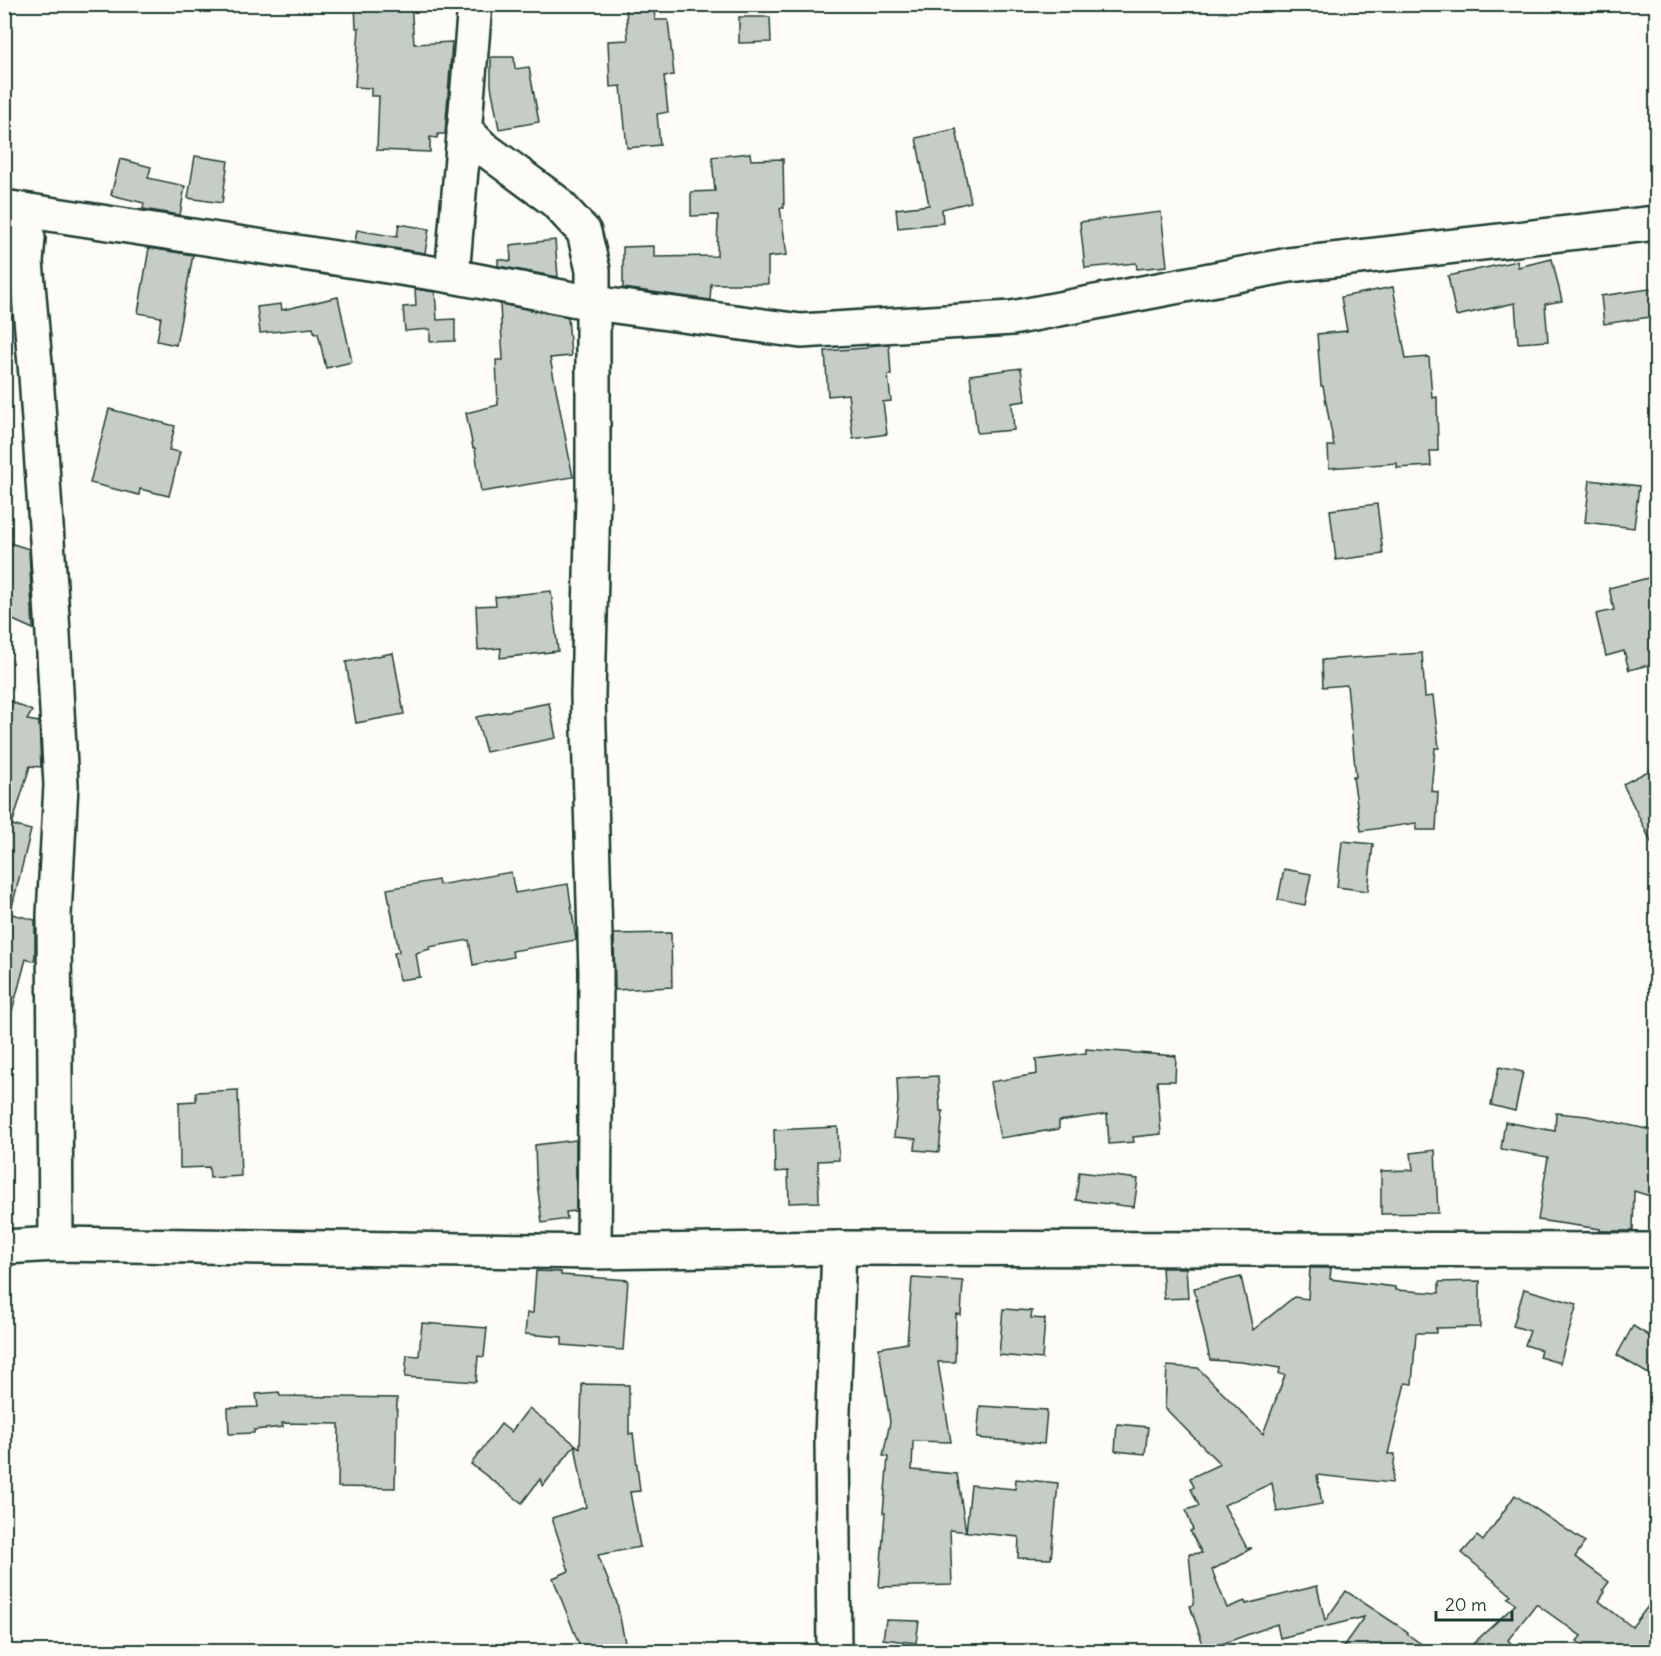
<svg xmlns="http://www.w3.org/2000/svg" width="1661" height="1656" font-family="Delius,sans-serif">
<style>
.building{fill:#c6cdc7;stroke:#1f3d34;stroke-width:1.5}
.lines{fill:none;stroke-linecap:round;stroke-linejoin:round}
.minor-casing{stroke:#1f3d34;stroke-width:38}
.minor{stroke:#fdfcf7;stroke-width:33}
</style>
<rect width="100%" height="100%" fill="#fdfcf7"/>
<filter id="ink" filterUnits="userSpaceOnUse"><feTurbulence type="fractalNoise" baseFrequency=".0167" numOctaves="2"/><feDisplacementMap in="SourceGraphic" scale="12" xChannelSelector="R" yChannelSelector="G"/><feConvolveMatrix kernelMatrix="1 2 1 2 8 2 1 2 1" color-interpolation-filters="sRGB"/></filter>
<g filter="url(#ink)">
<g class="building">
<path d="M 355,4 L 411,4 L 414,44 L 452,42 L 445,134 L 438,134 L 437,138 L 430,137 L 430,152 L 377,150 L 379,96 L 371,96 L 371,88 L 355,87 L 359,28 L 356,28 Z"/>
<path d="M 654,6 L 655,20 L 668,20 L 674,75 L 664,76 L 668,112 L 657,114 L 660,145 L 627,148 L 621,86 L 610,87 L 608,41 L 628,40 L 626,7 Z"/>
<path d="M 739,17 L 770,17 L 771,42 L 739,43 Z"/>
<path d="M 491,57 L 514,57 L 515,69 L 529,67 L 539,122 L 499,129 L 491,86 Z"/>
<path d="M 956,129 L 971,202 L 942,209 L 943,223 L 898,228 L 896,209 L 929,205 L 916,138 Z"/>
<path d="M 750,153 L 751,160 L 783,159 L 784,208 L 780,208 L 787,255 L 768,257 L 768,284 L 711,284 L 710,300 L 623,288 L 623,247 L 654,246 L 654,257 L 717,256 L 718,215 L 691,216 L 691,192 L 715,191 L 712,157 Z"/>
<path d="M 195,156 L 228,161 L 222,203 L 188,198 Z"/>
<path d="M 120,159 L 151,167 L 148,178 L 185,186 L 180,215 L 143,209 L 144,203 L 111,195 Z"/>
<path d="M 1161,212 L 1167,266 L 1137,269 L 1136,263 L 1085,268 L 1080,222 Z"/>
<path d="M 399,224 L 429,229 L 425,253 L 355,242 L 357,230 L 397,237 Z"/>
<path d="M 555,240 L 558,277 L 498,266 L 498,259 L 511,261 L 510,245 Z"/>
<path d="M 149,248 L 193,255 L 176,345 L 157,341 L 161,317 L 138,313 Z"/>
<path d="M 1552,259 L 1562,301 L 1545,304 L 1548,341 L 1518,343 L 1515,303 L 1456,316 L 1448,276 L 1517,261 L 1518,267 Z"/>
<path d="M 1393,287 L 1406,359 L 1429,357 L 1432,398 L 1437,397 L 1438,451 L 1430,451 L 1431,466 L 1397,468 L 1397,463 L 1329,468 L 1328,446 L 1334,446 L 1323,386 L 1321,386 L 1317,334 L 1347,331 L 1341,297 Z"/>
<path d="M 1656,288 L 1656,316 L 1604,324 L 1601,296 Z"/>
<path d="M 415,289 L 435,292 L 437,320 L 455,319 L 455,341 L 430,342 L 430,329 L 405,331 L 403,307 L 416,306 Z"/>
<path d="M 338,297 L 352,362 L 326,368 L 318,333 L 315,334 L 313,328 L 260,333 L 257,307 L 281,304 L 282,310 Z"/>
<path d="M 500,304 L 568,317 L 571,356 L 550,358 L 573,477 L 481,492 L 475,448 L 473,448 L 466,413 L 498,405 L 496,360 L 503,360 Z"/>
<path d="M 889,344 L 891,375 L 888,375 L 891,401 L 883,402 L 887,434 L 853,439 L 848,394 L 828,396 L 825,351 L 867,348 L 867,346 Z"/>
<path d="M 1021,368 L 1025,401 L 1012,403 L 1014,430 L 977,433 L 970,375 Z"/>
<path d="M 109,409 L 175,426 L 169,450 L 180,452 L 169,496 L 140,489 L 139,495 L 90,483 Z"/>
<path d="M 1590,480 L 1639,486 L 1634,528 L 1585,522 Z"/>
<path d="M 1377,504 L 1383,554 L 1336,560 L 1330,510 Z"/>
<path d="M 4,541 L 29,549 L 33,629 L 4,616 Z"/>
<path d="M 1648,578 L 1656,613 L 1656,663 L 1629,670 L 1624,651 L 1606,656 L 1596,614 L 1614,610 L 1609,588 Z"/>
<path d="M 551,591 L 558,651 L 500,658 L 501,648 L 478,650 L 476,606 L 496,605 L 495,597 Z"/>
<path d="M 393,653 L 404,714 L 356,723 L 346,662 Z"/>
<path d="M 1422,653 L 1425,697 L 1433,696 L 1439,748 L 1435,748 L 1431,791 L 1438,792 L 1436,830 L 1416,830 L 1416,823 L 1361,831 L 1353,777 L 1356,777 L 1347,685 L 1323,687 L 1322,660 Z"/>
<path d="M 4,698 L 32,711 L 27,720 L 39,722 L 41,767 L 30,766 L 12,825 L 31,830 L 12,907 L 4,906 Z"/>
<path d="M 549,703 L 556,738 L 486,752 L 476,717 Z"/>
<path d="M 1656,767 L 1656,852 L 1623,784 Z"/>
<path d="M 1342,841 L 1373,844 L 1368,891 L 1337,887 Z"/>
<path d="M 1284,869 L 1311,874 L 1305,905 L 1278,900 Z"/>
<path d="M 511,872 L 515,893 L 568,884 L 576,940 L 512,951 L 513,957 L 473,965 L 469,940 L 429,947 L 430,949 L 416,953 L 420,977 L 399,980 L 394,953 L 399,952 L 387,889 L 438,880 L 439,885 Z"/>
<path d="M 8,913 L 35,920 L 35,955 L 34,961 L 26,959 L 11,1015 L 4,1014 L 4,916 L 7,916 Z"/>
<path d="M 671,933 L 672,987 L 615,990 L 614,934 Z"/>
<path d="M 1086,1049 L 1176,1056 L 1175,1081 L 1157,1081 L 1161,1134 L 1133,1137 L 1134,1142 L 1109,1144 L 1107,1114 L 1059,1121 L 1059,1129 L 1000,1138 L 990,1082 L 1037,1074 L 1036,1059 L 1086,1053 Z"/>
<path d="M 1499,1067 L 1523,1072 L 1515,1111 L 1491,1105 Z"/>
<path d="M 938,1076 L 940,1111 L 943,1111 L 939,1152 L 915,1150 L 916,1139 L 894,1137 L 898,1101 L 897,1078 Z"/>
<path d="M 238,1090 L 241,1176 L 210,1178 L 209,1167 L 180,1168 L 179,1102 L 196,1101 L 196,1092 Z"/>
<path d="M 1556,1113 L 1587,1116 L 1656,1131 L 1656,1198 L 1634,1191 L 1633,1231 L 1600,1231 L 1600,1229 L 1538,1220 L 1548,1157 L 1501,1149 L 1505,1122 L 1555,1131 Z"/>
<path d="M 838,1127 L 839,1160 L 818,1161 L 819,1202 L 789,1203 L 788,1171 L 775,1172 L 774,1130 Z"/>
<path d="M 576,1140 L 576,1211 L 566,1212 L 567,1219 L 542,1223 L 536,1174 L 535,1145 Z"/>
<path d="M 1435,1150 L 1438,1213 L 1381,1214 L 1381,1171 L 1413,1170 L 1411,1153 Z"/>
<path d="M 1079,1172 L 1138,1179 L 1134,1207 L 1076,1200 Z"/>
<path d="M 1162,1268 L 1186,1268 L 1188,1298 L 1164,1299 Z"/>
<path d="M 1310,1268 L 1331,1268 L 1330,1279 L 1395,1287 L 1395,1290 L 1439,1293 L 1439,1282 L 1480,1281 L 1480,1327 L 1436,1328 L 1436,1333 L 1416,1333 L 1412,1384 L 1405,1383 L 1388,1454 L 1395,1454 L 1392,1483 L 1317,1475 L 1322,1504 L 1277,1512 L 1272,1483 L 1224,1505 L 1247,1548 L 1252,1548 L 1212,1570 L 1227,1608 L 1245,1601 L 1246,1604 L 1317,1586 L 1325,1621 L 1346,1591 L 1408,1632 L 1407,1634 L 1433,1652 L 1339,1652 L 1364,1617 L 1280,1638 L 1277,1624 L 1205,1650 L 1190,1606 L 1194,1605 L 1189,1554 L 1202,1553 L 1190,1531 L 1193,1530 L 1186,1510 L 1199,1506 L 1191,1489 L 1194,1487 L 1190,1478 L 1220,1464 L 1165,1408 L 1167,1366 L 1198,1368 L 1263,1434 L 1285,1375 L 1279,1374 L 1280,1368 L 1241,1362 L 1210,1360 L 1194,1288 L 1241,1277 L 1253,1330 L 1294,1297 L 1308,1299 Z"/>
<path d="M 536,1271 L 561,1272 L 561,1275 L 628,1280 L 623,1350 L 562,1345 L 562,1337 L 525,1334 L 527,1313 L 533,1313 Z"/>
<path d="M 912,1278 L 963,1281 L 961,1315 L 956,1314 L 955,1362 L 938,1362 L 951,1442 L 913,1441 L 912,1470 L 957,1474 L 966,1532 L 971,1485 L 1015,1489 L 1016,1479 L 1058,1483 L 1051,1559 L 1018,1558 L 1019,1537 L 950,1530 L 952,1585 L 879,1587 L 885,1513 L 883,1513 L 888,1457 L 883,1456 L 890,1422 L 879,1348 L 907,1343 Z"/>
<path d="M 1524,1289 L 1577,1304 L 1560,1363 L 1539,1357 L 1541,1350 L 1525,1345 L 1530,1331 L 1513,1326 Z"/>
<path d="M 1003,1309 L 1032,1311 L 1031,1318 L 1045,1319 L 1042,1359 L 999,1355 Z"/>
<path d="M 422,1323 L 487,1328 L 484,1357 L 478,1356 L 476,1382 L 405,1377 L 407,1355 L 419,1356 Z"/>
<path d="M 1633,1326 L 1656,1340 L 1656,1363 L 1650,1375 L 1617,1355 Z"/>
<path d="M 582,1384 L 629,1385 L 629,1434 L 633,1433 L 640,1491 L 630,1492 L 640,1547 L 598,1555 L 617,1603 L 627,1652 L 582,1652 L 553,1578 L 569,1571 L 552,1518 L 586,1507 L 575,1445 L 543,1486 L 540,1479 L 522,1503 L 471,1464 L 501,1424 L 511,1432 L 529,1408 L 580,1448 Z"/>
<path d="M 279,1392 L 280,1396 L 397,1398 L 395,1488 L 338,1487 L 339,1424 L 282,1423 L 283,1427 L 254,1430 L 254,1433 L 229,1434 L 228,1408 L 258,1407 L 256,1394 Z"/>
<path d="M 980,1406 L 1047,1410 L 1044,1444 L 977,1438 Z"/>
<path d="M 1117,1424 L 1148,1427 L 1145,1454 L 1115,1451 Z"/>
<path d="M 1515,1495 L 1585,1542 L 1575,1557 L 1609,1582 L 1603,1590 L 1605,1592 L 1599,1601 L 1632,1627 L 1656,1596 L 1656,1652 L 1590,1652 L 1577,1641 L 1581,1636 L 1536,1604 L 1508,1640 L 1518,1652 L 1464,1652 L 1516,1604 L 1508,1598 L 1511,1595 L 1462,1553 L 1477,1536 L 1483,1541 Z"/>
<path d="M 886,1620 L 919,1621 L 916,1643 L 883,1639 Z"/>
</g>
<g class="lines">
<g class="minor-casing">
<g id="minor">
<path d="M 464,129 L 482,147 L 555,201 L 584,232 L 593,270 L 593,497 L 588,695 L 596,972 L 594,1252"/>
<path d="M 4,207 L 452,276 L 593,303 L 801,331 L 1012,318 L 1289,265 L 1656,223"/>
<path d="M 21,210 L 28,238 L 26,262 L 36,375 L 52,616 L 61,785 L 54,915 L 56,1244"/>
<path d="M 452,276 L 475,4"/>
<path d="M 4,1247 L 56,1244 L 594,1252 L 839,1248 L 1656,1250"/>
<path d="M 834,1652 L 832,1438 L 839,1248"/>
</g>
</g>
<use href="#minor" class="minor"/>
</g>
</g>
<rect width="1661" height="1656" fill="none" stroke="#fdfcf7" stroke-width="24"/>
<rect x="12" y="12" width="1637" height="1632" fill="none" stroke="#1f3d34" stroke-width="2" filter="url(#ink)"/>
<path d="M1436 1611v9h76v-9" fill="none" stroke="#1f3d34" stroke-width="3"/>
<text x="1445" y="1611" font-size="18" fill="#1f3d34" stroke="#fdfcf7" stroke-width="4.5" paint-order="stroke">20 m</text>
</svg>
